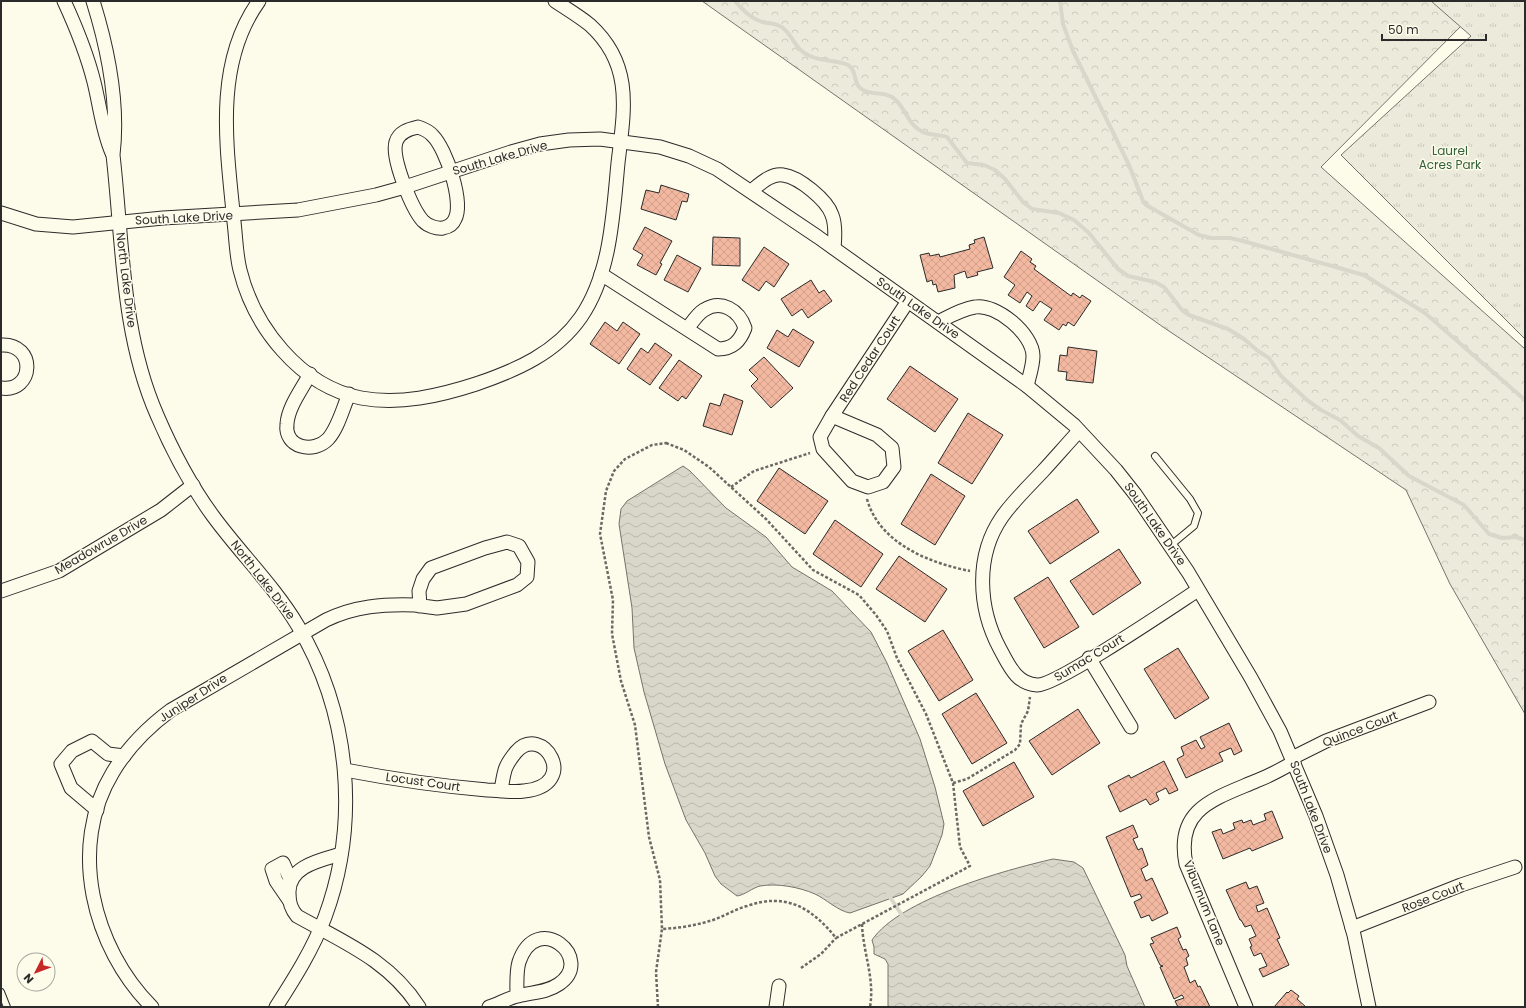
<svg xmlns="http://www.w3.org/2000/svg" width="1526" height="1008" font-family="Poppins,sans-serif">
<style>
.forest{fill:url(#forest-crowns);stroke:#74746e}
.park{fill:url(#park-tufts);stroke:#74746e}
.water{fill:url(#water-waves);stroke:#74746e}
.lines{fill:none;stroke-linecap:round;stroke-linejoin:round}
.stream{stroke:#d8d7c9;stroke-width:4}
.building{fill:url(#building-cross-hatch);stroke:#2b2b2b}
.service-casing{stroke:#2b2b2b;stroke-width:8}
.minor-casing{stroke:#2b2b2b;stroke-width:15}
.path{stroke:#6a6964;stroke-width:2.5;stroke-dasharray:3 2;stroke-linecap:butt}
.service{stroke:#fdfbea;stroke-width:6}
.minor{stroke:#fdfbea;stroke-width:13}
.labels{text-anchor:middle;stroke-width:3;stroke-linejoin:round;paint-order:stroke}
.park-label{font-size:12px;fill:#34623c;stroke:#fdfbea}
.street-label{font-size:12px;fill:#2b2b2b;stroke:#fdfbea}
</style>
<defs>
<pattern id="forest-crowns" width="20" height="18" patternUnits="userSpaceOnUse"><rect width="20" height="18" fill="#ecebdb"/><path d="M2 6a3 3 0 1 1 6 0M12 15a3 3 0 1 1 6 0" fill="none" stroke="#cbcabc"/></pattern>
<pattern id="park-tufts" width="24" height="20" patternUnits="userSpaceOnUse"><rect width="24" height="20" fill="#ecebdb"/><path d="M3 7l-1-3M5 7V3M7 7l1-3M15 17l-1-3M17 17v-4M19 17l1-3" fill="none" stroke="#cbcabc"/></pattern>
<pattern id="water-waves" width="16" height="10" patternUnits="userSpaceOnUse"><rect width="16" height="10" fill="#d8d7c9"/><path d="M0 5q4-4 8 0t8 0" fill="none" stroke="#bab9ad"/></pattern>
<pattern id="building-cross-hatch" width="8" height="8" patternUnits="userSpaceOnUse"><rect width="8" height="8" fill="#f2b8a0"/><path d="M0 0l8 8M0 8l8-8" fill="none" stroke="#d09e8a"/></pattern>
</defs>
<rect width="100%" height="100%" fill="#fdfbea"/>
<path class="forest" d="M 702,1 L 1446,1 L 1468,19 L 1321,167 L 1525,349 L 1525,714 L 1450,584 L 1406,490 L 1163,327 Z"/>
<path class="park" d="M 1431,1 L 1525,1 L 1525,339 L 1341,155 L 1471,36 Z"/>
<g class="water">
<path d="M 683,466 L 690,471 L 726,508 L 766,537 L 792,567 L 832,591 L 871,632 L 887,663 L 920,739 L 935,787 L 944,824 L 942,835 L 930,866 L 922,876 L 903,894 L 850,913 C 838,911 826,899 815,894 C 799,887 777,883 760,886 C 752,888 745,895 737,896 L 721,884 L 715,876 L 705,853 L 686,820 L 665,764 L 644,692 L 634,648 L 632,608 L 619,524 L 621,509 L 627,501 Z"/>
<path d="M 1053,859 L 1074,862 L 1083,868 L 1125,955 L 1127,966 L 1145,1007 L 888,1007 L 888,964 L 885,959 L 874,954 L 874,947 L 872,940 C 900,899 1005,870 1053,859 Z"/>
</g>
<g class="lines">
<g class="stream">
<path d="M 735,1 C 743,10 751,19 763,22 C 770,24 777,23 783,28 C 794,37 795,50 810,56 C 820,61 842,61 848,65 C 857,70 853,82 860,88 C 869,96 882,91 892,97 C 905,105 907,124 921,131 C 929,136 939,134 947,137 L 967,163 L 984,165 L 995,170 L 1005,179 L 1023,202 L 1032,209 L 1059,213 L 1074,220 L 1089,233 L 1118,269 L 1128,276 L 1155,282 L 1164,287 L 1182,310 L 1189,315 L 1228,329 L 1244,339 L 1258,351 L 1269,358 L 1281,376 L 1307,400 L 1321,410 L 1340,420 L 1358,436 L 1379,448 L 1409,476 L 1464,505 L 1489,534 L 1502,538 L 1516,537 L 1525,540"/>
<path d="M 1060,1 L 1063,24 L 1073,51 L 1129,165 L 1143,201 L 1146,205 L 1199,235 L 1211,238 L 1230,238 L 1243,241 L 1364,275 L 1425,313 L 1525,400"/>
<path d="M 888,894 L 903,917"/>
</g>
</g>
<g class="building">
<path d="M 661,185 L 689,194 L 687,202 L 682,201 L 676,220 L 641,209 L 646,190 L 659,193 Z"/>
<path d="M 645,227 L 672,241 L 660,263 L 662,264 L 656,275 L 637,265 L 643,255 L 633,249 Z"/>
<path d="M 713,237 L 740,238 L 740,266 L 712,265 Z"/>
<path d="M 984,237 L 993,268 L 977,272 L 978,275 L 967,278 L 965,271 L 954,275 L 955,288 L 938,292 L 936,284 L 933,285 L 932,280 L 927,282 L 920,255 L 929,253 L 930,256 L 939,254 L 940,257 L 970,249 L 969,245 L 975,243 L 974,240 Z"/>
<path d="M 764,247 L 789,264 L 774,287 L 766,281 L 759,291 L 742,280 Z"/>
<path d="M 1021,251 L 1032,259 L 1030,262 L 1036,266 L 1034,269 L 1071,296 L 1073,293 L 1080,298 L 1082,295 L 1091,301 L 1074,326 L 1068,322 L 1066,326 L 1063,324 L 1059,330 L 1044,320 L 1052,309 L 1040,301 L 1033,311 L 1026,306 L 1032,296 L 1027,292 L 1020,303 L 1008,295 L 1015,285 L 1004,277 Z"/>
<path d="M 677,255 L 701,268 L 688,292 L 664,280 Z"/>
<path d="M 811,280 L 819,293 L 824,290 L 832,301 L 808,318 L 802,309 L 792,316 L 781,299 Z"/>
<path d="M 605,322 L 617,331 L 623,322 L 640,334 L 619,364 L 590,344 Z"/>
<path d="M 793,329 L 814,342 L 799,367 L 767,348 L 777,330 L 788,337 Z"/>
<path d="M 655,343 L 672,355 L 650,385 L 627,369 L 641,348 L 648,353 Z"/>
<path d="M 1068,347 L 1097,351 L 1093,383 L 1066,380 L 1067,372 L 1058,371 L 1060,355 L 1067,356 Z"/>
<path d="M 764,357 L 793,388 L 771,408 L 751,386 L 758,379 L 749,370 Z"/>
<path d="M 679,360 L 702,376 L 686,399 L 682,396 L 678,401 L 659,388 Z"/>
<path d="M 910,366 L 958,399 L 935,432 L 887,399 Z"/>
<path d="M 724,394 L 743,401 L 732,435 L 703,426 L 710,403 L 720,406 Z"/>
<path d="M 968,413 L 1003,435 L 972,484 L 938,463 Z"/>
<path d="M 779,468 L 828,501 L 805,534 L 757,501 Z"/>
<path d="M 931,474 L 965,496 L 935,545 L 901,524 Z"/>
<path d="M 1077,499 L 1099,532 L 1050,564 L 1028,531 Z"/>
<path d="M 835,520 L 883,554 L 861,587 L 813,554 Z"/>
<path d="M 1119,549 L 1141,583 L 1093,615 L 1070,581 Z"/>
<path d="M 899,556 L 947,589 L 925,622 L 876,589 Z"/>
<path d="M 1048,577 L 1079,627 L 1044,648 L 1014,598 Z"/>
<path d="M 943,630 L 973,680 L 939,701 L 908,651 Z"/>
<path d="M 1178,648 L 1209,698 L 1175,719 L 1144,669 Z"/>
<path d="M 976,693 L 1007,743 L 972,764 L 942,714 Z"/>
<path d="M 1078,709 L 1100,743 L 1052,775 L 1029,741 Z"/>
<path d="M 1229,723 L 1242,751 L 1234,755 L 1231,748 L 1219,753 L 1223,761 L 1186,778 L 1177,759 L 1184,755 L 1181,747 L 1196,740 L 1201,749 L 1205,747 L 1200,737 Z"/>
<path d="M 1164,761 L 1178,790 L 1169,794 L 1166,788 L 1156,793 L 1159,800 L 1150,805 L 1146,799 L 1120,812 L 1108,786 L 1129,775 L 1131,778 Z"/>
<path d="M 1014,762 L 1034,797 L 983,826 L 963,791 Z"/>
<path d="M 1272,811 L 1283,838 L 1252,851 L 1250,848 L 1223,859 L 1212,832 L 1221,829 L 1223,834 L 1235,829 L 1233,823 L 1242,820 L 1243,823 L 1251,820 L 1253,825 L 1266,820 L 1264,814 Z"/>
<path d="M 1133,825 L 1138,837 L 1133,839 L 1138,850 L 1142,848 L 1148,865 L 1141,869 L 1146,881 L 1152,878 L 1168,913 L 1152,921 L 1149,915 L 1141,918 L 1134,902 L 1142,898 L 1140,894 L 1131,897 L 1106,837 Z"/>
<path d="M 1246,882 L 1249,889 L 1257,886 L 1264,903 L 1256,906 L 1258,912 L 1267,908 L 1280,938 L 1277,939 L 1289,965 L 1263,977 L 1259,969 L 1267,966 L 1261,953 L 1254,956 L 1250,947 L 1252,946 L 1249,939 L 1256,936 L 1251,925 L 1245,927 L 1241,920 L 1240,920 L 1226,890 Z"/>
<path d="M 1177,927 L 1181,937 L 1178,939 L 1183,950 L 1186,949 L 1189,956 L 1186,958 L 1188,965 L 1184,967 L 1190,983 L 1195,980 L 1198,987 L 1200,986 L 1210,1007 L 1178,1007 L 1175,1001 L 1184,998 L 1182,995 L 1174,999 L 1160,967 L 1163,966 L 1160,965 L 1150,944 L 1154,943 L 1151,938 Z"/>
<path d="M 1291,990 L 1299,996 L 1297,999 L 1306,1007 L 1274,1007 L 1287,992 L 1288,993 Z"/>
</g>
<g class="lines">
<g class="service-casing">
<g id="service">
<path d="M 1155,456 L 1190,499 L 1198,513 L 1194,526 L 1171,545"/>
<path d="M 1,992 L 7,1007"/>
</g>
</g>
<g class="minor-casing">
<g id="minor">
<path d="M 64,1 C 76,27 87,54 94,82 C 100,106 102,130 112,153"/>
<path d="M 93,1 C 108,49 119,105 113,155 C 123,242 121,333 157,415 C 172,450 191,486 213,516 C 240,553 275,587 298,626 C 350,713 360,822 325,917 C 313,949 294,979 276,1007"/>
<path d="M 259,1 C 213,65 227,148 234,222 C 236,238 236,254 240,270 C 254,327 300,386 361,398 C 400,405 439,396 476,384 C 517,370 556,353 581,317 C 611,273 613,214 618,163 C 624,111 634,65 590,25 C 579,16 567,9 555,1"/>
<path d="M 418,127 C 424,129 429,131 433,136 C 446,149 464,202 455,219 C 453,224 448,227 443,228 C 437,229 428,226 423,221 C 412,209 391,158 396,142 C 399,132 409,129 418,127 Z"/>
<path d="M 751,191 C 760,184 771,173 783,175 C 799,177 827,200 832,215 C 836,225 835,238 834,248"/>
<path d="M 1,213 L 36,224 L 73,227 L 163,218 L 298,210 L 376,195 L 405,187 L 511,152 L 540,144 L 569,140 L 600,139 L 660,147 L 689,156 L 717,169 L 818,237 L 1027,386 L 1074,425 L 1116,470 L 1135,494 L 1188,572 L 1251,678 L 1280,731 L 1316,816 L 1337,875 L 1354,935 L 1369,1007"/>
<path d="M 601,274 L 718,349 C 733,349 740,341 745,328 C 739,310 721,299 704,310 C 697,314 692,323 687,329"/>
<path d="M 938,322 C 950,316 962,309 975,307 C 996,303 1033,334 1033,356 C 1033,366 1029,377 1027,386"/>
<path d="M 1,345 C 37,343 34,393 1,388"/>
<path d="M 310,374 C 302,389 288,407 287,424 C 284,448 314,454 328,439 C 338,428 343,408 349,394"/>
<path d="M 832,416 L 877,435 L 892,448 L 894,467 L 883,482 L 868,487 L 852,481 L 823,449 L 820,437 Z"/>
<path d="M 832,416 L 908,301"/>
<path d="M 1079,431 C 1067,444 1055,458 1043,471 C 1029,486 1014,500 1002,517 C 975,556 978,608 1000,649 C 1009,665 1016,684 1037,685 C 1056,686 1175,605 1198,590"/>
<path d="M 1,591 L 59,571 L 161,510 L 193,485"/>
<path d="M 1089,658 L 1131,727"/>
<path d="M 1292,758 L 1326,741 L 1429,702"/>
<path d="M 345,770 C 392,779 439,786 487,790 C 499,790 512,793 524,791 C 582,785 542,722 516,752 C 512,757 507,763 505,770 C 503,777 502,784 501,791"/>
<path d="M 97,810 L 71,788 L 61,764 L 72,751 L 92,741 L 108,754 L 124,756"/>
<path d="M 341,854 C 321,860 288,866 289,893 C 289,903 291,909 297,916 C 343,942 389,960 419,1007"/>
<path d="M 289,900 L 276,881 L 272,869 L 283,863 L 291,881"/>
<path d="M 1352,928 L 1461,885 L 1515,867"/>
<path d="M 152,1007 C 93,948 67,847 113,772 C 128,747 148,727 171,710 L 326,620 C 355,606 383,604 415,605 L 437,608 L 466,604 L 517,585 L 527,577 L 528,562 L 519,546 L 507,542 L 485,548 L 431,568 L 423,579 L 419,591 L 420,606"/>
<path d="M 489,1007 C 499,1004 508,998 518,996 C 532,992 546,993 559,984 C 596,959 537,909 519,962 C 516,972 517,985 517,996"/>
<path d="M 776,1007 L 779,986"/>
<path d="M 1246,1007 L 1186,864 C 1175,809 1214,799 1256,781 C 1269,776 1282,769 1294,762"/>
</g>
</g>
<g class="path">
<path d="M 666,443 L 684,450 L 709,467 L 766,519 L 813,570 L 859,595 L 876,615 L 887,631 L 897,658 L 926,714 L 953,783 L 960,847 L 970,866 L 836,938 C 812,908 786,892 747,906 C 736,909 726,915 716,919 C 698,925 681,928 662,929 L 660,880 L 649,837 L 635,725 L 621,681 L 612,634 L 613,600 L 600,534 L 606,491 L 614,471 L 625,459 L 652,445 Z"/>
<path d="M 731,487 L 754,471 L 810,453"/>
<path d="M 867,499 C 879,543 929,563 970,571"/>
<path d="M 953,783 L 967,779 L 1015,750 L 1020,744 L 1021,724 L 1028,711 L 1030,697"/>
<path d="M 862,924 C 863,953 875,978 870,1007"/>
<path d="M 801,968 L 821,954 L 836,938"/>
<path d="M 658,1007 L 656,972 L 662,929"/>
</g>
<use href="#service" class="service"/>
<use href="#minor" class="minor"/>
</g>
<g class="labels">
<g class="park-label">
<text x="1450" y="155">Laurel<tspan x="1450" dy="14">Acres Park</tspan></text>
</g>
<g class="street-label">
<text transform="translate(500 158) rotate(-16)" y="4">South Lake Drive</text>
<text transform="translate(184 218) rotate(-3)" y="4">South Lake Drive</text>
<text transform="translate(126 280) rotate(83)" y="4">North Lake Drive</text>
<text transform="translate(918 308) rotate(35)" y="4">South Lake Drive</text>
<text transform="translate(870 359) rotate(-57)" y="4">Red Cedar Court</text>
<text transform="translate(1155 524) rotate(55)" y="4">South Lake Drive</text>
<text transform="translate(101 545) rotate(-30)" y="4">Meadowrue Drive</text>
<text transform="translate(263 580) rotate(52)" y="4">North Lake Drive</text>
<text transform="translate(1089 658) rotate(-31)" y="4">Sumac Court</text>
<text transform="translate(193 698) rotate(-33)" y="4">Juniper Drive</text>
<text transform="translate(1360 729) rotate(-21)" y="4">Quince Court</text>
<text transform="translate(423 782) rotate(8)" y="4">Locust Court</text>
<text transform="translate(1311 807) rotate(69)" y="4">South Lake Drive</text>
<text transform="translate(1433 897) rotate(-21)" y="4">Rose Court</text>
<text transform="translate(1204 903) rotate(68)" y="4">Viburnum Lane</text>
</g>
</g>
<rect width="1526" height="1008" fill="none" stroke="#2b2b2b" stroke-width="4"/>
<g transform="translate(36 972) rotate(228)"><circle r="19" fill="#fdfbea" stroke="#a9a89e"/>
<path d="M0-3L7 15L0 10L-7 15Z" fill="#c62828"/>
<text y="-6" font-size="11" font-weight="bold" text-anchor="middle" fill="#2b2b2b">N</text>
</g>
<path d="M1382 34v6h104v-6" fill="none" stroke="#2b2b2b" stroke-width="2"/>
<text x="1388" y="34" font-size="12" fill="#2b2b2b" stroke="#fdfbea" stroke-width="3" paint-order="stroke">50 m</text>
</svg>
